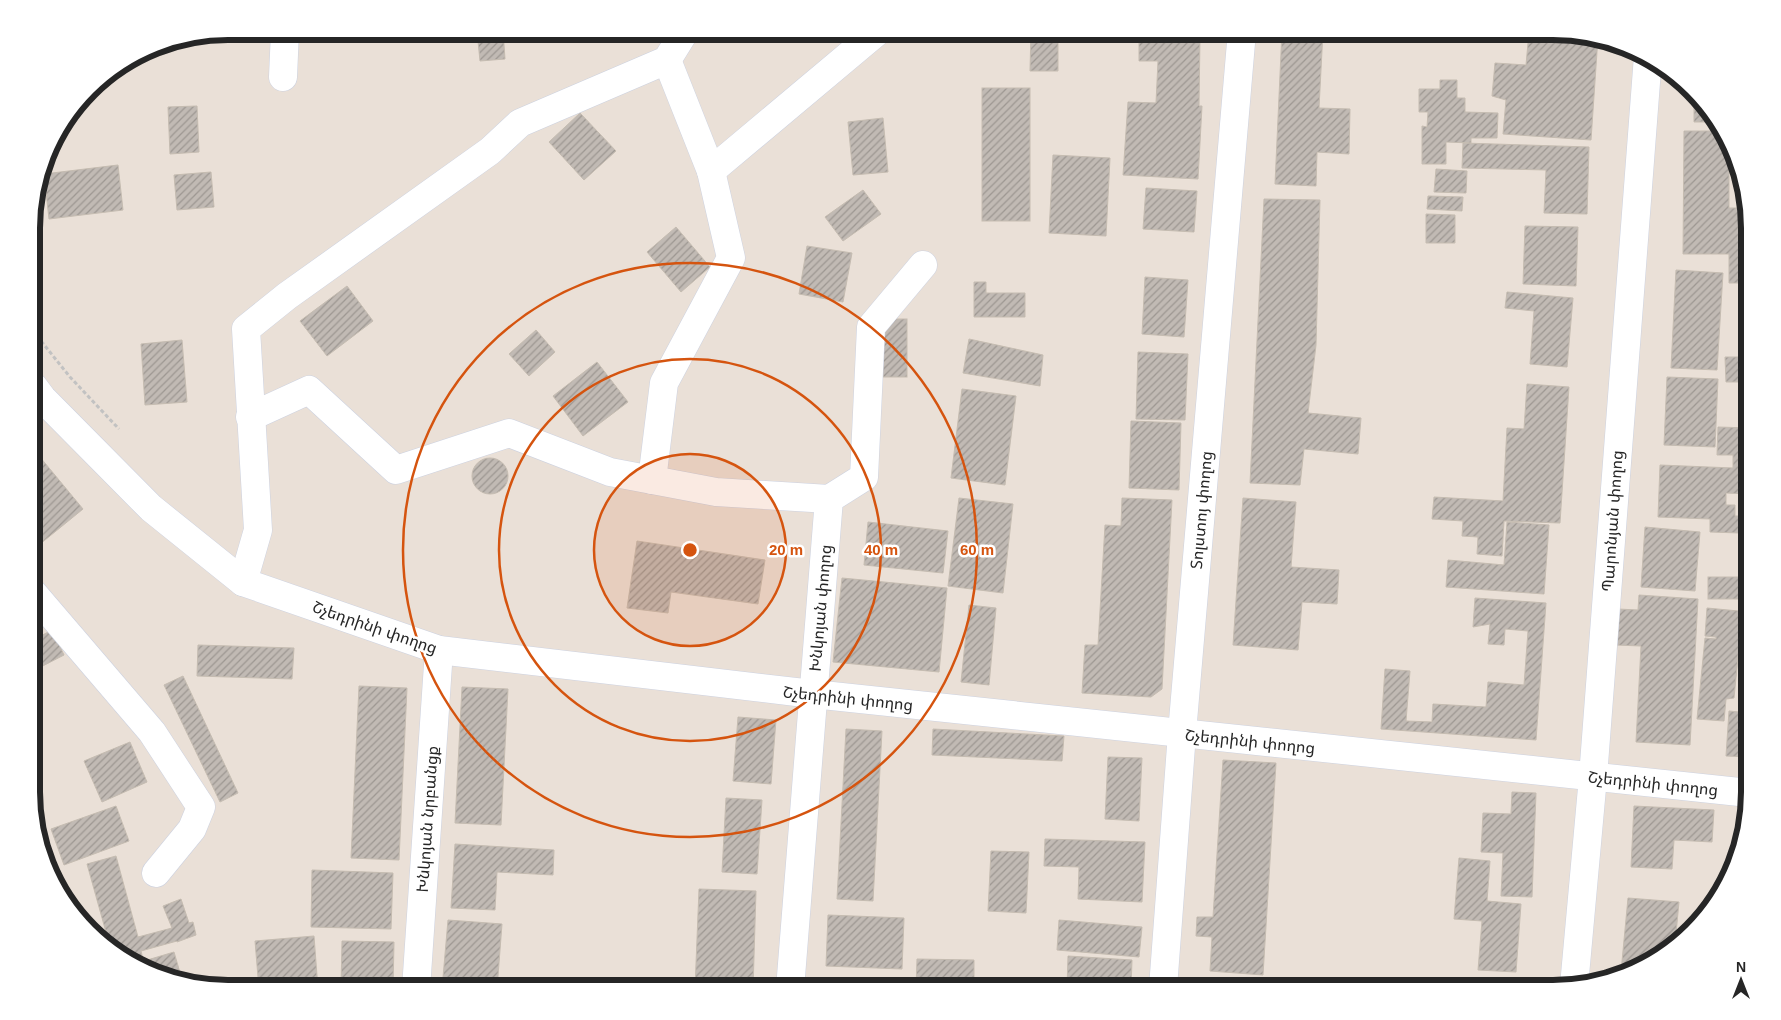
<svg xmlns="http://www.w3.org/2000/svg" width="1781" height="1020" font-family="Arial,'Noto Sans Armenian',sans-serif">
<style>
.building{fill:url(#building-hatch);stroke:#c5bcb1}
.lines{fill:none;stroke-linecap:round;stroke-linejoin:round}
.minor-casing{stroke:#cdd2e0;stroke-width:29}
.path{stroke:#c2c2c2;stroke-width:3;stroke-dasharray:4 2.5;stroke-linecap:butt}
.minor{stroke:#fff;stroke-width:28}
.ring{fill:none;stroke:#d5540f;stroke-width:2.5}
.labels{text-anchor:middle;stroke-width:5;stroke-linejoin:round;paint-order:stroke}
.street-label{font-size:16px;fill:#262626;stroke:#fff}
.rim{fill:none;stroke:#262626;stroke-width:6}
.centre{fill:#d5540f;stroke:#fff;stroke-width:2.5}
.ring-label{font-size:15px;text-anchor:middle;font-weight:bold;fill:#d5540f;stroke:#fff;stroke-width:5;stroke-linejoin:round;paint-order:stroke}
</style>
<defs>
<pattern id="building-hatch" width="6" height="6" patternUnits="userSpaceOnUse" patternTransform="scale(1.25)"><rect width="6" height="6" fill="#c1bab4"/><path d="M-1 1l2-2M0 6l6-6M5 7l2-2" fill="none" stroke="#9d9792"/></pattern>
</defs>
<rect width="100%" height="100%" fill="#eae0d7"/>
<g class="building">
<path d="M 477,31 L 503,31 L 505,59 L 480,61 Z"/>
<path d="M 1031,31 L 1102,31 L 1102,39 L 1058,39 L 1058,71 L 1030,71 Z"/>
<path d="M 1282,31 L 1323,31 L 1319,108 L 1350,109 L 1349,154 L 1317,152 L 1316,186 L 1275,184 Z"/>
<path d="M 1529,32 L 1556,34 L 1556,32 L 1598,37 L 1591,140 L 1503,134 L 1506,100 L 1492,96 L 1495,63 L 1526,65 Z"/>
<path d="M 1200,35 L 1199,106 L 1202,106 L 1198,179 L 1123,175 L 1128,102 L 1156,103 L 1158,61 L 1139,61 L 1139,36 Z"/>
<path d="M 1440,80 L 1457,80 L 1457,98 L 1465,98 L 1465,112 L 1498,113 L 1497,138 L 1471,138 L 1471,143 L 1446,142 L 1446,164 L 1422,164 L 1422,126 L 1427,127 L 1428,112 L 1419,112 L 1419,89 L 1440,89 Z"/>
<rect x="982" y="88" width="48" height="133"/>
<path d="M 1694,98 L 1717,119 L 1718,122 L 1694,122 Z"/>
<path d="M 197,106 L 199,152 L 170,154 L 168,107 Z"/>
<path d="M 580,113 L 616,151 L 584,180 L 549,142 Z"/>
<path d="M 883,118 L 888,172 L 853,175 L 848,122 Z"/>
<path d="M 1684,131 L 1723,131 L 1737,160 L 1729,160 L 1729,208 L 1748,208 L 1749,215 L 1749,283 L 1729,283 L 1729,254 L 1683,254 Z"/>
<path d="M 1463,143 L 1589,147 L 1587,214 L 1544,213 L 1546,170 L 1462,168 Z"/>
<path d="M 1053,155 L 1110,158 L 1106,236 L 1049,233 Z"/>
<path d="M 118,165 L 123,210 L 49,219 L 44,174 Z"/>
<path d="M 1436,169 L 1467,171 L 1466,193 L 1434,192 Z"/>
<path d="M 211,172 L 214,207 L 177,210 L 174,175 Z"/>
<path d="M 1146,188 L 1197,191 L 1194,232 L 1143,229 Z"/>
<path d="M 863,190 L 881,214 L 843,241 L 825,217 Z"/>
<path d="M 1428,196 L 1463,197 L 1462,211 L 1427,209 Z"/>
<path d="M 1264,199 L 1320,200 L 1316,345 L 1308,413 L 1361,418 L 1358,454 L 1304,449 L 1300,485 L 1250,483 Z"/>
<path d="M 1426,214 L 1455,215 L 1455,243 L 1426,243 Z"/>
<path d="M 1525,226 L 1578,227 L 1576,286 L 1523,284 Z"/>
<path d="M 676,227 L 710,267 L 681,292 L 647,252 Z"/>
<path d="M 807,246 L 852,253 L 843,302 L 799,294 Z"/>
<path d="M 1676,270 L 1723,273 L 1717,370 L 1671,368 Z"/>
<path d="M 1145,277 L 1188,280 L 1184,337 L 1142,334 Z"/>
<path d="M 974,282 L 986,282 L 986,293 L 1025,293 L 1025,317 L 974,317 Z"/>
<path d="M 347,286 L 373,321 L 327,356 L 300,321 Z"/>
<path d="M 1507,292 L 1573,298 L 1567,367 L 1530,364 L 1534,311 L 1505,308 Z"/>
<rect x="883" y="319" width="24" height="58"/>
<path d="M 536,330 L 555,352 L 529,376 L 509,354 Z"/>
<path d="M 969,339 L 1043,355 L 1040,386 L 963,373 Z"/>
<path d="M 182,340 L 187,402 L 145,405 L 141,344 Z"/>
<path d="M 1138,352 L 1188,354 L 1185,420 L 1136,419 Z"/>
<path d="M 1725,357 L 1749,357 L 1749,382 L 1726,382 Z"/>
<path d="M 597,362 L 628,402 L 583,436 L 553,396 Z"/>
<path d="M 1667,377 L 1718,379 L 1715,447 L 1664,445 Z"/>
<path d="M 1527,384 L 1569,387 L 1560,523 L 1504,521 L 1502,556 L 1477,554 L 1478,537 L 1462,536 L 1463,521 L 1432,519 L 1434,497 L 1503,501 L 1507,428 L 1524,429 Z"/>
<path d="M 962,389 L 1016,396 L 1005,485 L 951,478 Z"/>
<path d="M 1131,421 L 1181,423 L 1179,490 L 1129,488 Z"/>
<path d="M 1718,427 L 1749,428 L 1749,470 L 1745,470 L 1745,480 L 1749,480 L 1749,494 L 1726,493 L 1726,505 L 1735,505 L 1735,516 L 1740,516 L 1740,533 L 1710,532 L 1710,519 L 1658,517 L 1660,465 L 1733,468 L 1733,455 L 1717,455 Z"/>
<path d="M 35,451 L 83,509 L 34,549 L 33,510 L 36,507 L 33,503 L 33,453 Z"/>
<circle cx="490" cy="476" r="18"/>
<path d="M 959,498 L 1013,504 L 1003,593 L 948,586 Z"/>
<path d="M 1122,498 L 1172,500 L 1162,689 L 1151,697 L 1082,693 L 1085,645 L 1098,645 L 1105,525 L 1121,526 Z"/>
<path d="M 1243,498 L 1296,502 L 1291,567 L 1339,570 L 1337,604 L 1302,602 L 1298,650 L 1233,645 Z"/>
<path d="M 868,522 L 948,531 L 943,573 L 864,565 Z"/>
<path d="M 1507,522 L 1549,525 L 1544,594 L 1446,587 L 1448,560 L 1504,565 Z"/>
<path d="M 1645,527 L 1700,532 L 1695,591 L 1641,587 Z"/>
<path d="M 637,541 L 765,560 L 758,604 L 671,592 L 668,613 L 627,608 Z"/>
<rect x="1708" y="577" width="41" height="22"/>
<path d="M 842,578 L 947,588 L 939,672 L 833,662 Z"/>
<path d="M 1639,595 L 1698,599 L 1690,745 L 1636,742 L 1641,646 L 1616,645 L 1618,609 L 1638,610 Z"/>
<path d="M 1475,598 L 1546,603 L 1536,740 L 1381,729 L 1385,669 L 1410,671 L 1406,721 L 1432,722 L 1433,704 L 1486,707 L 1488,682 L 1524,685 L 1528,631 L 1505,629 L 1504,645 L 1488,644 L 1490,624 L 1473,627 Z"/>
<path d="M 969,605 L 996,608 L 989,685 L 961,682 Z"/>
<path d="M 1707,608 L 1749,612 L 1749,627 L 1741,627 L 1734,698 L 1726,699 L 1724,721 L 1697,719 L 1705,638 L 1716,639 L 1716,637 L 1705,636 Z"/>
<path d="M 52,630 L 64,655 L 33,671 L 33,640 Z"/>
<path d="M 198,645 L 294,648 L 292,679 L 197,676 Z"/>
<path d="M 183,676 L 238,793 L 220,802 L 164,685 Z"/>
<path d="M 359,686 L 407,688 L 399,860 L 351,858 Z"/>
<path d="M 462,687 L 508,689 L 501,825 L 455,823 Z"/>
<path d="M 1729,711 L 1749,713 L 1749,757 L 1726,756 Z"/>
<path d="M 738,717 L 776,720 L 771,784 L 733,781 Z"/>
<path d="M 846,729 L 882,731 L 873,901 L 837,899 Z"/>
<path d="M 933,729 L 1064,736 L 1062,761 L 932,755 Z"/>
<path d="M 130,742 L 147,782 L 102,802 L 84,761 Z"/>
<path d="M 1108,757 L 1142,758 L 1139,821 L 1105,819 Z"/>
<path d="M 1223,760 L 1276,763 L 1263,975 L 1210,971 L 1212,937 L 1196,936 L 1197,917 L 1213,917 Z"/>
<path d="M 1512,792 L 1536,793 L 1532,897 L 1501,896 L 1503,853 L 1481,852 L 1483,813 L 1511,814 Z"/>
<path d="M 726,798 L 762,800 L 757,874 L 722,872 Z"/>
<path d="M 116,806 L 129,841 L 64,865 L 51,829 Z"/>
<path d="M 1634,806 L 1714,810 L 1712,842 L 1674,840 L 1672,869 L 1631,867 Z"/>
<path d="M 1045,839 L 1145,842 L 1142,902 L 1078,899 L 1079,867 L 1044,866 Z"/>
<path d="M 455,844 L 554,850 L 553,875 L 497,872 L 495,910 L 451,908 Z"/>
<path d="M 991,851 L 1029,852 L 1026,913 L 988,911 Z"/>
<path d="M 116,856 L 138,937 L 172,928 L 163,906 L 181,899 L 189,923 L 193,922 L 196,935 L 177,942 L 177,941 L 141,951 L 143,959 L 130,963 L 109,943 L 87,864 Z"/>
<path d="M 1459,858 L 1490,861 L 1487,901 L 1521,904 L 1516,972 L 1478,970 L 1482,921 L 1454,919 Z"/>
<path d="M 312,870 L 393,873 L 391,929 L 311,927 Z"/>
<path d="M 699,889 L 756,891 L 753,989 L 695,989 Z"/>
<path d="M 1628,898 L 1679,902 L 1675,944 L 1652,962 L 1621,972 Z"/>
<path d="M 828,915 L 904,918 L 902,969 L 826,966 Z"/>
<path d="M 448,920 L 502,924 L 497,989 L 442,989 Z"/>
<path d="M 1059,920 L 1142,927 L 1139,957 L 1057,950 Z"/>
<path d="M 314,936 L 318,989 L 259,989 L 255,941 Z"/>
<path d="M 342,941 L 394,942 L 393,988 L 341,987 Z"/>
<path d="M 174,952 L 183,983 L 177,982 L 134,964 Z"/>
<path d="M 1068,956 L 1132,960 L 1131,988 L 1067,988 Z"/>
<path d="M 917,959 L 974,960 L 974,989 L 916,989 Z"/>
</g>
<g class="lines">
<g class="minor-casing">
<g id="minor">
<path d="M 283,77 L 285,31"/>
<path d="M 711,171 L 878,31"/>
<path d="M 33,386 L 42,398 L 151,508 L 243,582 L 439,650 L 813,694 L 1749,793"/>
<path d="M 250,417 L 309,390 L 396,470 L 509,433 L 610,472 L 716,492 L 829,499"/>
<path d="M 652,480 L 664,383 L 731,258 L 711,171 L 667,60"/>
<path d="M 243,582 L 258,530 L 246,329 L 287,296 L 490,151 L 520,123 L 667,60 L 685,31"/>
<path d="M 33,593 L 152,732 L 201,807 L 192,829 L 156,873"/>
<path d="M 1574,986 L 1593,777 L 1648,56"/>
<path d="M 1163,988 L 1182,733 L 1242,31"/>
<path d="M 416,989 L 439,650"/>
<path d="M 790,989 L 829,499 L 864,477 L 871,327 L 923,265"/>
</g>
</g>
<path class="path" d="M 33,331 L 70,377 L 119,429"/>
<use href="#minor" class="minor"/>
</g>
<circle cx="690" cy="550" r="96" fill="#d5540f" fill-opacity=".12"/>
<g class="ring">
<circle cx="690" cy="550" r="96"/>
<circle cx="690" cy="550" r="191"/>
<circle cx="690" cy="550" r="287"/>
</g>
<g class="labels">
<g class="street-label">
<text transform="translate(1201 510) rotate(-85)" y="6">Տոլստոյ փողոց</text>
<text transform="translate(1612 521) rotate(-86)" y="6">Պարոնյան փողոց</text>
<text transform="translate(820 608) rotate(-85)" y="6">Խնկոյան փողոց</text>
<text transform="translate(375 627) rotate(19)" y="6">Շչեդրինի փողոց</text>
<text transform="translate(848 698) rotate(6)" y="6">Շչեդրինի փողոց</text>
<text transform="translate(1250 741) rotate(6)" y="6">Շչեդրինի փողոց</text>
<text transform="translate(1653 783) rotate(6)" y="6">Շչեդրինի փողոց</text>
<text transform="translate(427 819) rotate(-86)" y="6">Խնկոյան նրբանցք</text>
</g>
</g>
<path d="M0 0H1781V1020H0ZM228 40H1553A188 188 0 0 1 1741 228V792A188 188 0 0 1 1553 980H228A188 188 0 0 1 40 792V228A188 188 0 0 1 228 40Z" fill="#fff" fill-rule="evenodd"/>
<path class="rim" d="M228 40H1553A188 188 0 0 1 1741 228V792A188 188 0 0 1 1553 980H228A188 188 0 0 1 40 792V228A188 188 0 0 1 228 40Z"/>
<circle cx="690" cy="550" r="8" class="centre"/>
<g class="ring-label">
<text x="786" y="555">20 m</text>
<text x="881" y="555">40 m</text>
<text x="977" y="555">60 m</text>
</g>
<g transform="translate(1741 980)" stroke="#ffffff" stroke-width="4" paint-order="stroke">
<path d="M0-4L9 19L0 12L-9 19Z" fill="#262626"/>
<text y="-8" font-size="14" font-weight="bold" text-anchor="middle" fill="#262626">N</text>
</g>
</svg>
